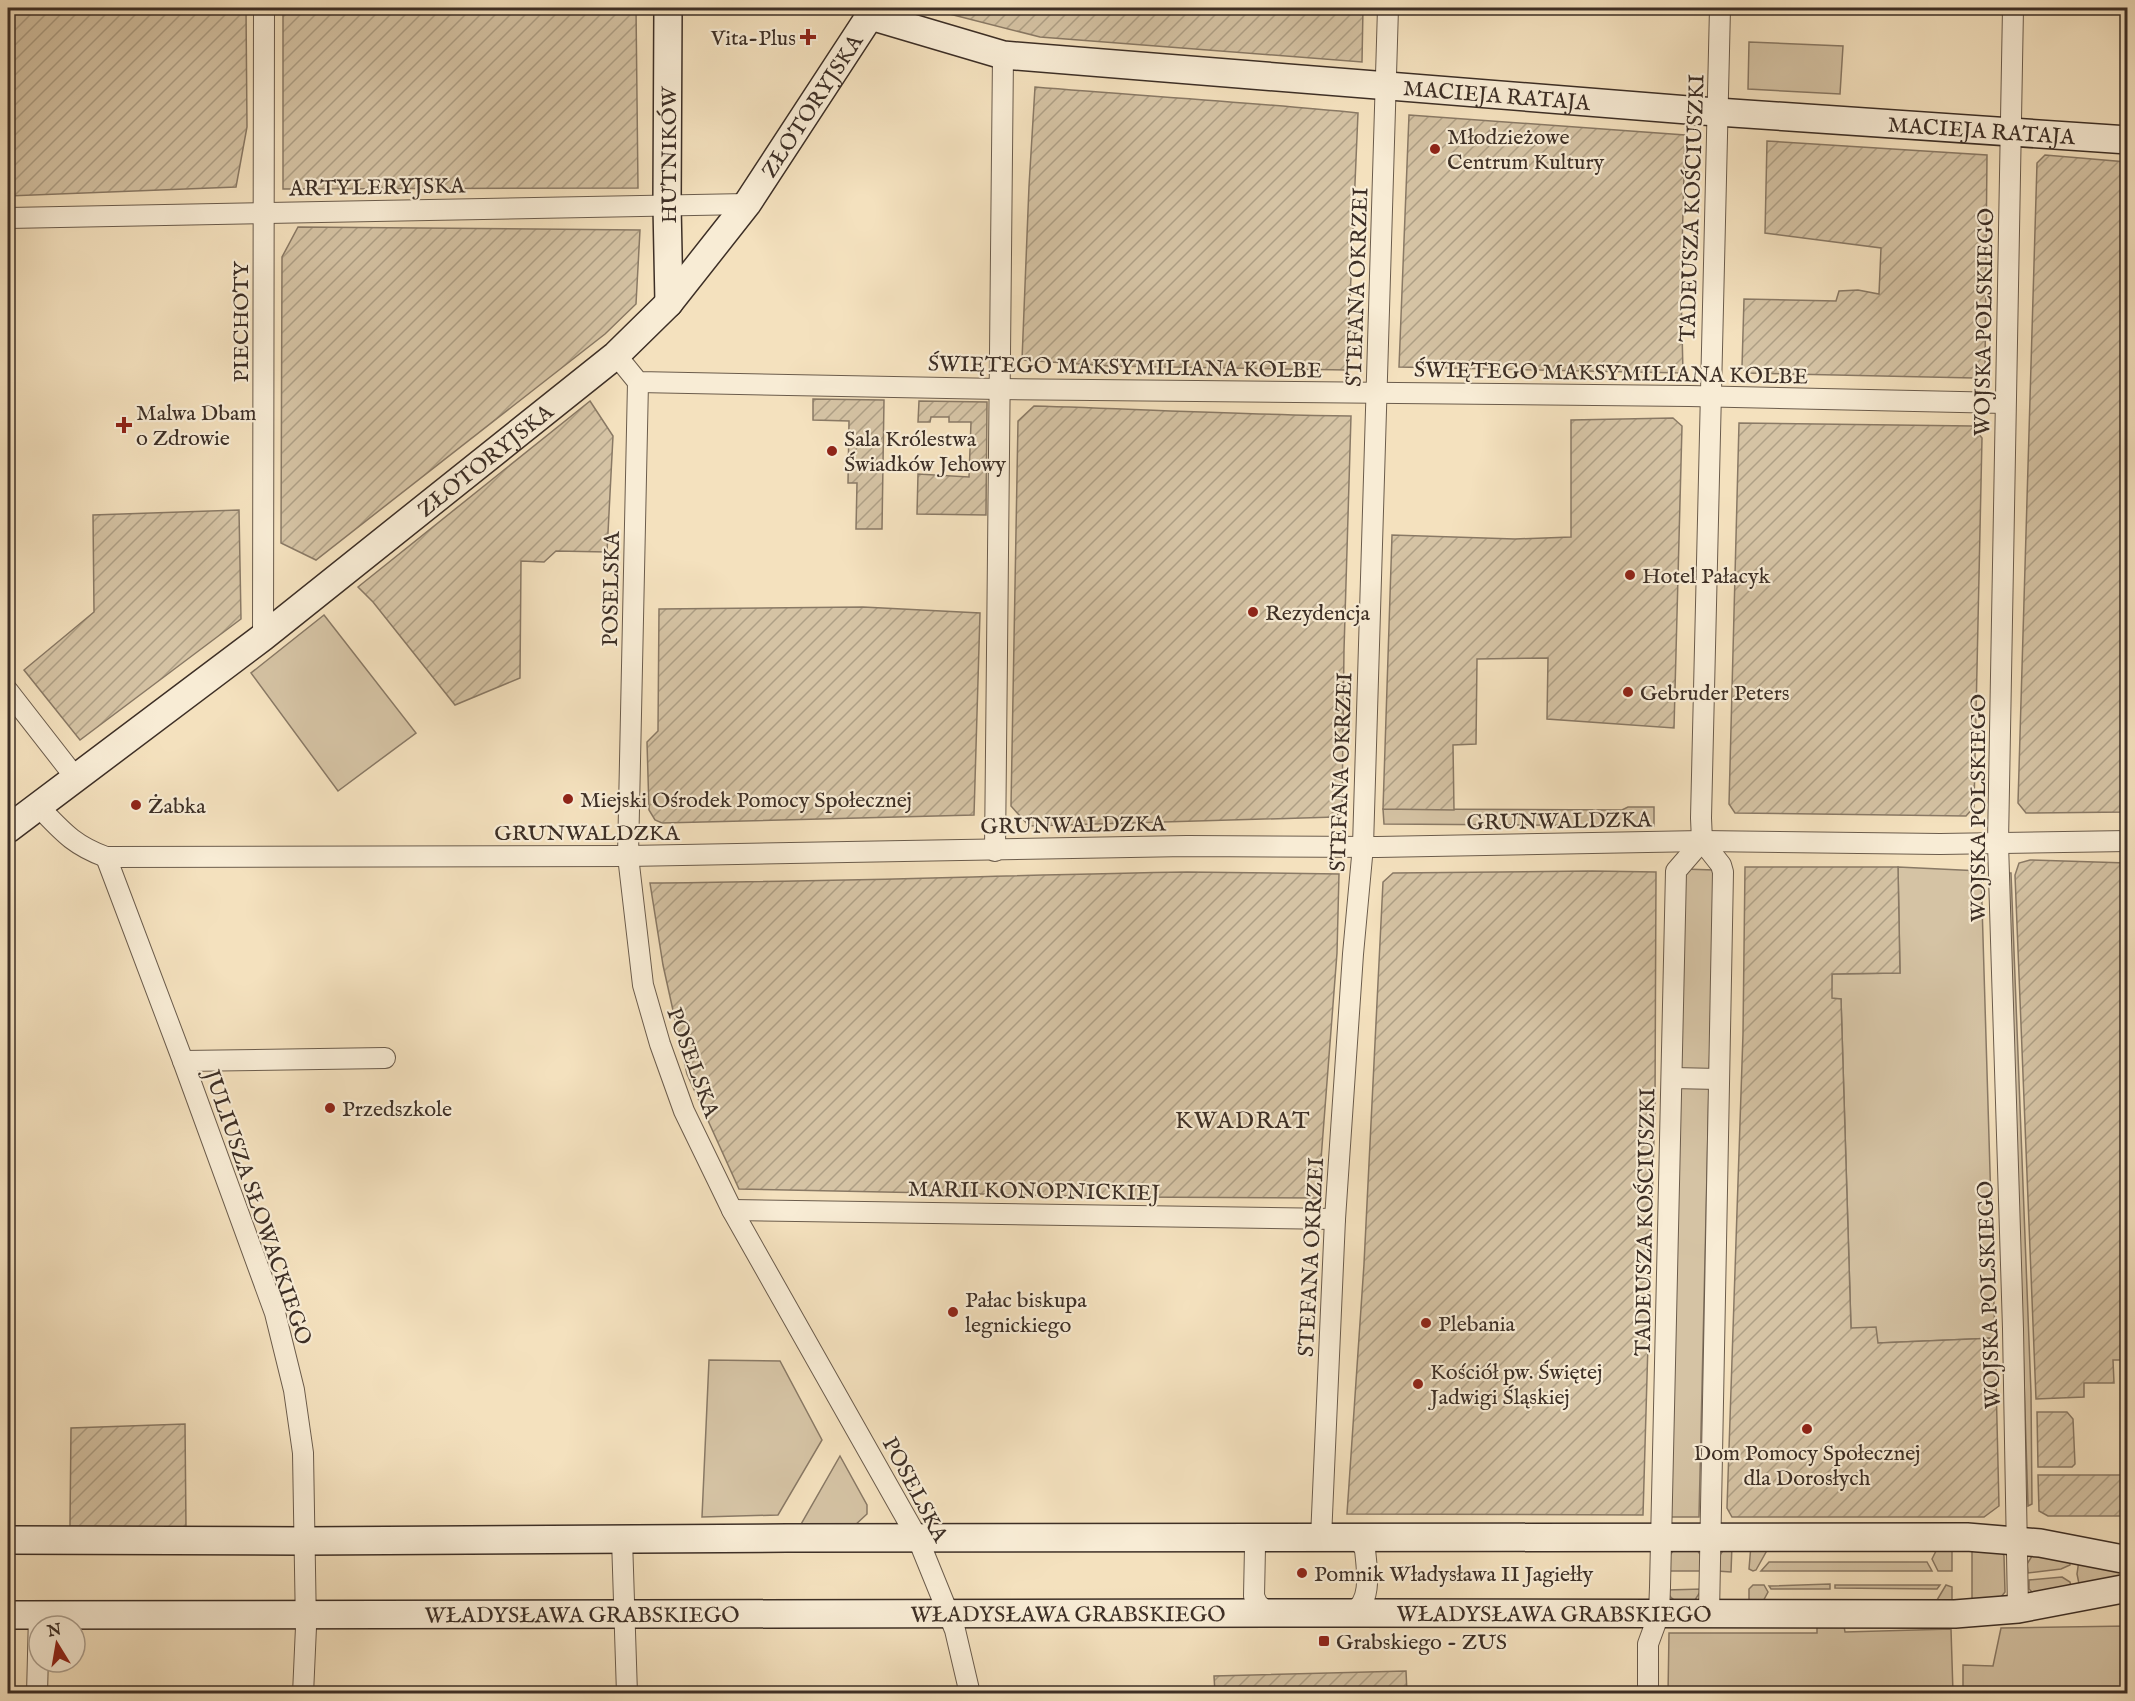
<svg xmlns="http://www.w3.org/2000/svg" width="2135" height="1701" font-family="'IM FELL English',serif">
<style>
.grass{fill:#d5c3a4;stroke:#897965;stroke-width:1.5}
.garden{fill:url(#garden-furrows);stroke:#897965;stroke-width:1.5}
.lines{fill:none;stroke-linecap:round;stroke-linejoin:round}
.street-casing{stroke:#6b5c4c;stroke-width:22}
.secondary-casing{stroke:#3d2f26;stroke-width:30}
.street{stroke:#f8ecd5;stroke-width:20}
.secondary{stroke:#f8ecd5;stroke-width:27}
.poi-dot{fill:#8f2418;stroke:#f8ecd5;stroke-width:2}
.labels{text-anchor:middle;stroke-width:4.5;stroke-linejoin:round;paint-order:stroke}
.poi-label{font-size:22px;fill:#3d2f26;stroke:#f8ecd5;text-anchor:start}
.street-label{font-size:22px;fill:#3d2f26;stroke:#f8ecd5}
.neighbourhood-label{font-size:24px;letter-spacing:1.5px;fill:#3d2f26;stroke:#f8ecd5}
</style>
<defs>
<pattern id="garden-furrows" width="10" height="10" patternUnits="userSpaceOnUse" patternTransform="scale(1.5)"><rect width="10" height="10" fill="#d5c3a4"/><path d="M-1 1l2-2M0 10L10 0M9 11l2-2" fill="none" stroke="#ae9f85"/></pattern>
</defs>
<rect width="100%" height="100%" fill="#f4e1be"/>
<filter id="stains"><feTurbulence type="fractalNoise" baseFrequency=".00333" numOctaves="4"/><feColorMatrix values="0 0 0 0 .2 0 0 0 0 .09 0 0 0 0 .02 0 0 0 .5 -.17"/></filter>
<radialGradient id="worn" r=".72"><stop offset=".6" stop-color="#630" stop-opacity="0"/><stop offset="1" stop-color="#630" stop-opacity=".3"/></radialGradient>
<g class="grass">
<path d="M 1749,42 L 1843,46 L 1840,94 L 1748,89 Z"/>
<path d="M 324,615 L 416,733 L 338,791 L 251,673 Z"/>
<path d="M 1628,807 L 1654,807 L 1654,826 L 1384,824 L 1383,809 L 1622,810 Z"/>
<path d="M 1898,867 L 1981,871 L 1995,1338 L 1878,1343 L 1851,1328 L 1841,999 L 1831,999 L 1832,974 L 1900,973 Z"/>
<path d="M 1683,869 L 1714,870 L 1699,1517 L 1671,1517 Z"/>
<path d="M 2008,873 L 2011,873 L 2031,1393 L 2032,1504 L 2028,1506 Z"/>
<path d="M 709,1360 L 780,1361 L 822,1440 L 778,1515 L 702,1517 Z"/>
<path d="M 840,1456 L 867,1505 L 867,1514 L 854,1526 L 800,1526 Z"/>
<path d="M 1732,1545 L 1731,1572 L 1717,1571 C 1718,1559 1719,1550 1732,1545 Z"/>
<path d="M 1751,1545 L 1770,1545 L 1756,1570 L 1753,1571 L 1749,1569 Z"/>
<path d="M 1939,1545 L 1952,1545 L 1952,1571 L 1938,1571 L 1932,1559 Z"/>
<path d="M 1972,1546 L 2002,1552 L 2004,1556 L 2005,1592 L 2001,1597 L 1972,1605 Z"/>
<path d="M 1673,1551 L 1698,1551 L 1701,1556 L 1702,1571 L 1667,1571 L 1670,1555 Z"/>
<path d="M 2032,1556 L 2070,1558 L 2070,1565 L 2061,1569 L 2028,1573 L 2027,1564 Z"/>
<path d="M 2079,1560 L 2127,1569 L 2127,1581 L 2080,1589 L 2077,1574 Z"/>
<path d="M 1769,1562 L 1927,1562 L 1932,1571 L 1761,1571 Z"/>
<path d="M 2062,1577 L 2070,1582 L 2072,1591 L 2036,1596 L 2029,1589 L 2029,1580 Z"/>
<path d="M 1830,1584 L 1830,1589 L 1771,1589 L 1769,1586 Z"/>
<path d="M 1753,1585 L 1764,1585 L 1768,1592 L 1761,1605 L 1749,1605 L 1749,1589 Z"/>
<path d="M 1835,1585 L 1940,1585 L 1937,1589 L 1835,1588 Z"/>
<path d="M 1946,1585 L 1952,1587 L 1952,1605 L 1934,1605 Z"/>
<path d="M 1702,1589 L 1695,1600 C 1682,1602 1672,1605 1667,1590 Z"/>
<path d="M 1817,1626 L 1844,1626 L 1845,1632 L 1951,1629 L 1953,1693 L 1668,1694 L 1669,1633 L 1817,1633 Z"/>
<path d="M 2127,1626 L 2127,1693 L 1963,1693 L 1963,1665 L 1993,1666 L 2001,1628 Z"/>
</g>
<g class="garden">
<path d="M 8,8 L 246,8 L 247,127 L 236,187 L 8,196 Z"/>
<path d="M 283,8 L 636,8 L 638,188 L 283,189 Z"/>
<path d="M 926,8 L 1363,8 L 1362,62 L 1040,37 Z"/>
<path d="M 1035,87 C 1142,96 1250,102 1358,113 L 1347,370 L 1109,366 L 1022,360 L 1029,186 Z"/>
<path d="M 1409,115 L 1685,135 L 1681,288 L 1683,373 L 1399,367 Z"/>
<path d="M 1767,141 L 1987,155 L 1985,369 L 1974,378 L 1746,373 L 1742,367 L 1744,299 L 1836,301 L 1839,291 L 1858,290 L 1879,294 L 1881,248 L 1765,233 Z"/>
<path d="M 2045,155 L 2127,162 L 2127,812 L 2026,813 L 2018,803 L 2037,163 Z"/>
<path d="M 298,227 L 640,230 L 636,304 L 605,334 L 316,560 L 281,543 L 282,257 Z"/>
<path d="M 813,399 L 884,400 L 882,529 L 856,529 L 857,483 L 848,483 L 849,421 L 813,420 Z"/>
<path d="M 590,401 L 613,436 L 607,552 L 556,551 L 544,562 L 521,561 L 520,678 L 455,705 L 373,602 L 358,587 Z"/>
<path d="M 919,401 L 987,402 L 986,515 L 917,514 L 918,474 L 969,477 L 971,422 L 949,422 L 949,417 L 931,417 L 930,422 L 918,422 Z"/>
<path d="M 1034,406 C 1140,409 1245,415 1351,416 L 1344,650 L 1342,810 L 1335,817 L 1029,826 L 1011,806 L 1018,421 Z"/>
<path d="M 1673,418 L 1682,426 L 1674,728 L 1547,719 L 1548,658 L 1477,659 L 1476,744 L 1453,745 L 1454,810 L 1383,809 L 1392,535 L 1515,539 L 1571,537 L 1571,420 Z"/>
<path d="M 1739,423 L 1972,426 L 1982,438 L 1974,807 L 1966,816 L 1735,813 L 1729,804 Z"/>
<path d="M 239,510 L 241,619 L 80,740 L 24,670 L 94,612 L 93,515 Z"/>
<path d="M 863,607 L 980,613 L 974,815 L 662,823 L 655,820 L 649,810 L 647,742 L 658,731 L 659,609 Z"/>
<path d="M 2030,860 L 2127,863 L 2127,1360 L 2113,1360 L 2114,1383 L 2084,1383 L 2084,1397 L 2036,1399 L 2015,875 L 2019,863 Z"/>
<path d="M 1745,867 L 1898,867 L 1900,973 L 1832,974 L 1832,998 L 1841,999 L 1851,1328 L 1876,1327 L 1878,1343 L 1995,1338 L 1999,1506 L 1984,1517 L 1732,1517 L 1727,1508 L 1743,1034 Z"/>
<path d="M 1592,871 L 1656,872 L 1655,1103 L 1643,1515 L 1347,1514 L 1364,1264 L 1383,882 L 1393,873 Z"/>
<path d="M 1187,872 L 1339,874 L 1337,953 L 1318,1198 L 1125,1197 L 739,1189 L 687,1074 L 663,965 L 650,883 C 829,882 1008,875 1187,872 Z"/>
<path d="M 2037,1412 L 2067,1412 L 2073,1419 L 2075,1464 L 2072,1467 L 2038,1467 Z"/>
<path d="M 185,1424 L 186,1527 L 70,1526 L 71,1428 Z"/>
<path d="M 2038,1475 L 2127,1475 L 2127,1516 L 2048,1516 L 2039,1511 Z"/>
<path d="M 1406,1671 L 1407,1693 L 1215,1693 L 1214,1676 Z"/>
</g>
<g class="lines">
<g class="street-casing">
<g id="street">
<path d="M 2013,8 L 1998,843 L 2013,1329 L 2018,1609"/>
<path d="M 8,218 L 747,204"/>
<path d="M 616,355 L 638,382 L 999,389 L 1689,396 L 2005,403"/>
<path d="M 638,382 L 628,856 L 643,985 L 660,1044 L 684,1111 L 732,1210 L 918,1539 L 955,1630 L 970,1694"/>
<path d="M 263,637 L 264,8"/>
<path d="M 8,691 L 75,777"/>
<path d="M 38,806 C 62,831 73,845 106,857 L 628,856 L 1187,846 L 1377,847 L 1702,841 L 1940,844 L 2128,841"/>
<path d="M 995,851 L 1003,55"/>
<path d="M 106,857 L 183,1061 L 275,1313 L 294,1390 L 303,1453 L 306,1627 L 303,1694"/>
<path d="M 183,1061 L 385,1058"/>
<path d="M 1672,1078 L 1719,1079"/>
<path d="M 732,1210 L 1335,1219"/>
<path d="M 1266,1538 L 1260,1541 L 1255,1547 L 1254,1596 L 1257,1603 L 1267,1613"/>
<path d="M 1321,1538 L 1335,1219 L 1353,954 L 1363,846 L 1388,8"/>
<path d="M 622,1539 L 627,1694"/>
<path d="M 1350,1613 C 1373,1605 1367,1569 1365,1550 L 1362,1544 L 1354,1538"/>
<path d="M 1709,1614 L 1723,872 L 1721,865 L 1702,841 L 1701,818 L 1720,8"/>
<path d="M 37,1694 L 39,1615"/>
<path d="M 1648,1694 L 1648,1644 L 1659,1614 L 1660,1587 L 1676,871 L 1702,841"/>
</g>
</g>
<g class="secondary-casing">
<g id="secondary">
<path d="M 668,8 L 667,205 L 669,303"/>
<path id="s1" d="M 871,16 L 1003,55 L 1688,110 L 2128,140"/>
<path id="s2" d="M 8,829 L 263,637 L 616,355 L 669,303 L 747,204 L 875,8"/>
<path d="M 8,1540 L 304,1541 L 787,1538 L 1967,1537 L 2040,1543 L 2128,1560"/>
<path id="s3" d="M 8,1615 L 1350,1613 L 1955,1614 L 2018,1609 L 2128,1588"/>
</g>
</g>
<use href="#street" class="street"/>
<use href="#secondary" class="secondary"/>
</g>
<g class="poi-dot">
<path d="M805 28h6v6h6v6h-6v6h-6v-6h-6v-6h6z"/>
<circle cx="1435" cy="149" r="6"/>
<path d="M121 416h6v6h6v6h-6v6h-6v-6h-6v-6h6z"/>
<circle cx="832" cy="451" r="6"/>
<circle cx="1630" cy="575" r="6"/>
<circle cx="1253" cy="612" r="6"/>
<circle cx="1628" cy="692" r="6"/>
<circle cx="568" cy="799" r="6"/>
<circle cx="136" cy="805" r="6"/>
<circle cx="330" cy="1108" r="6"/>
<circle cx="953" cy="1312" r="6"/>
<circle cx="1426" cy="1323" r="6"/>
<circle cx="1418" cy="1384" r="6"/>
<circle cx="1807" cy="1429" r="6"/>
<circle cx="1302" cy="1573" r="6"/>
<rect x="1318" y="1635" width="12" height="12" rx="3"/>
</g>
<g class="labels">
<g class="poi-label">
<text x="796" y="45" text-anchor="end">Vita-Plus</text>
<text x="1447" y="144">Młodzieżowe<tspan x="1447" dy="25">Centrum Kultury</tspan></text>
<text x="136" y="420">Malwa Dbam<tspan x="136" dy="25">o Zdrowie</tspan></text>
<text x="844" y="446">Sala Królestwa<tspan x="844" dy="25">Świadków Jehowy</tspan></text>
<text x="1642" y="583">Hotel Pałacyk</text>
<text x="1265" y="620">Rezydencja</text>
<text x="1640" y="700">Gebruder Peters</text>
<text x="580" y="807">Miejski Ośrodek Pomocy Społecznej</text>
<text x="148" y="813">Żabka</text>
<text x="342" y="1116">Przedszkole</text>
<text x="965" y="1307">Pałac biskupa<tspan x="965" dy="25">legnickiego</tspan></text>
<text x="1438" y="1331">Plebania</text>
<text x="1430" y="1379">Kościół pw. Świętej<tspan x="1430" dy="25">Jadwigi Śląskiej</tspan></text>
<text x="1807" y="1460" text-anchor="middle">Dom Pomocy Społecznej<tspan x="1807" dy="25">dla Dorosłych</tspan></text>
<text x="1314" y="1581">Pomnik Władysława II Jagiełły</text>
<text x="1336" y="1649">Grabskiego - ZUS</text>
</g>
<g class="street-label">
<text dy="8" stroke="none"><textPath href="#s1" startOffset="633">MACIEJA RATAJA</textPath></text>
<text dy="8" stroke="none"><textPath href="#s2" startOffset="1089">ZŁOTORYJSKA</textPath></text>
<text dy="8" stroke="none"><textPath href="#s1" startOffset="1119">MACIEJA RATAJA</textPath></text>
<text transform="translate(668 155) rotate(-90)" y="8">HUTNIKÓW</text>
<text transform="translate(377 186) rotate(-1)" y="8">ARTYLERYJSKA</text>
<text transform="translate(1691 208) rotate(-88)" y="8">TADEUSZA KOŚCIUSZKI</text>
<text transform="translate(1356 287) rotate(-88)" y="8">STEFANA OKRZEI</text>
<text transform="translate(240 322) rotate(-90)" y="8">PIECHOTY</text>
<text transform="translate(1983 322) rotate(-89)" y="8">WOJSKA POLSKIEGO</text>
<text transform="translate(1125 366) rotate(1)" y="8">ŚWIĘTEGO MAKSYMILIANA KOLBE</text>
<text transform="translate(1611 372) rotate(1)" y="8">ŚWIĘTEGO MAKSYMILIANA KOLBE</text>
<text dy="8" stroke="none"><textPath href="#s2" startOffset="603">ZŁOTORYJSKA</textPath></text>
<text transform="translate(610 589) rotate(-89)" y="8">POSELSKA</text>
<text transform="translate(1340 772) rotate(-88)" y="8">STEFANA OKRZEI</text>
<text transform="translate(1977 808) rotate(-90)" y="8">WOJSKA POLSKIEGO</text>
<text transform="translate(1559 820) rotate(-1)" y="8">GRUNWALDZKA</text>
<text transform="translate(1073 824) rotate(-1)" y="8">GRUNWALDZKA</text>
<text x="587" y="840">GRUNWALDZKA</text>
<text transform="translate(694 1062) rotate(70)" y="8">POSELSKA</text>
<text transform="translate(1034 1190) rotate(1)" y="8">MARII KONOPNICKIEJ</text>
<text transform="translate(259 1207) rotate(71)" y="8">JULIUSZA SŁOWACKIEGO</text>
<text transform="translate(1644 1222) rotate(-89)" y="8">TADEUSZA KOŚCIUSZKI</text>
<text transform="translate(1310 1257) rotate(-87)" y="8">STEFANA OKRZEI</text>
<text transform="translate(1988 1295) rotate(-92)" y="8">WOJSKA POLSKIEGO</text>
<text transform="translate(916 1489) rotate(62)" y="8">POSELSKA</text>
<text dy="8" stroke="none"><textPath href="#s3" startOffset="1060">WŁADYSŁAWA GRABSKIEGO</textPath></text>
<text dy="8" stroke="none"><textPath href="#s3" startOffset="1546">WŁADYSŁAWA GRABSKIEGO</textPath></text>
<text dy="8" stroke="none"><textPath href="#s3" startOffset="574">WŁADYSŁAWA GRABSKIEGO</textPath></text>
</g>
<g class="neighbourhood-label">
<text x="1243" y="1128">KWADRAT</text>
</g>
</g>
<rect width="2135" height="1701" fill="none" stroke="#f4e1be" stroke-width="30"/>
<rect x="9" y="9" width="2117" height="1683" fill="none" stroke="#3d2f26" stroke-width="3"/>
<rect x="15" y="15" width="2105" height="1671" fill="none" stroke="#3d2f26" stroke-width="1.5"/>
<g transform="translate(57 1644) rotate(349)"><circle r="28" fill="#f8ecd5" stroke="#ada08f" stroke-width="1.5"/>
<path d="M0-4.5L10 22L0 15L-10 22Z" fill="#8f2418"/>
<text y="-9" font-size="16" font-weight="bold" text-anchor="middle" fill="#3d2f26">N</text>
</g>
<rect width="100%" height="100%" filter="url(#stains)"/>
<rect width="100%" height="100%" fill="url(#worn)"/>
</svg>
